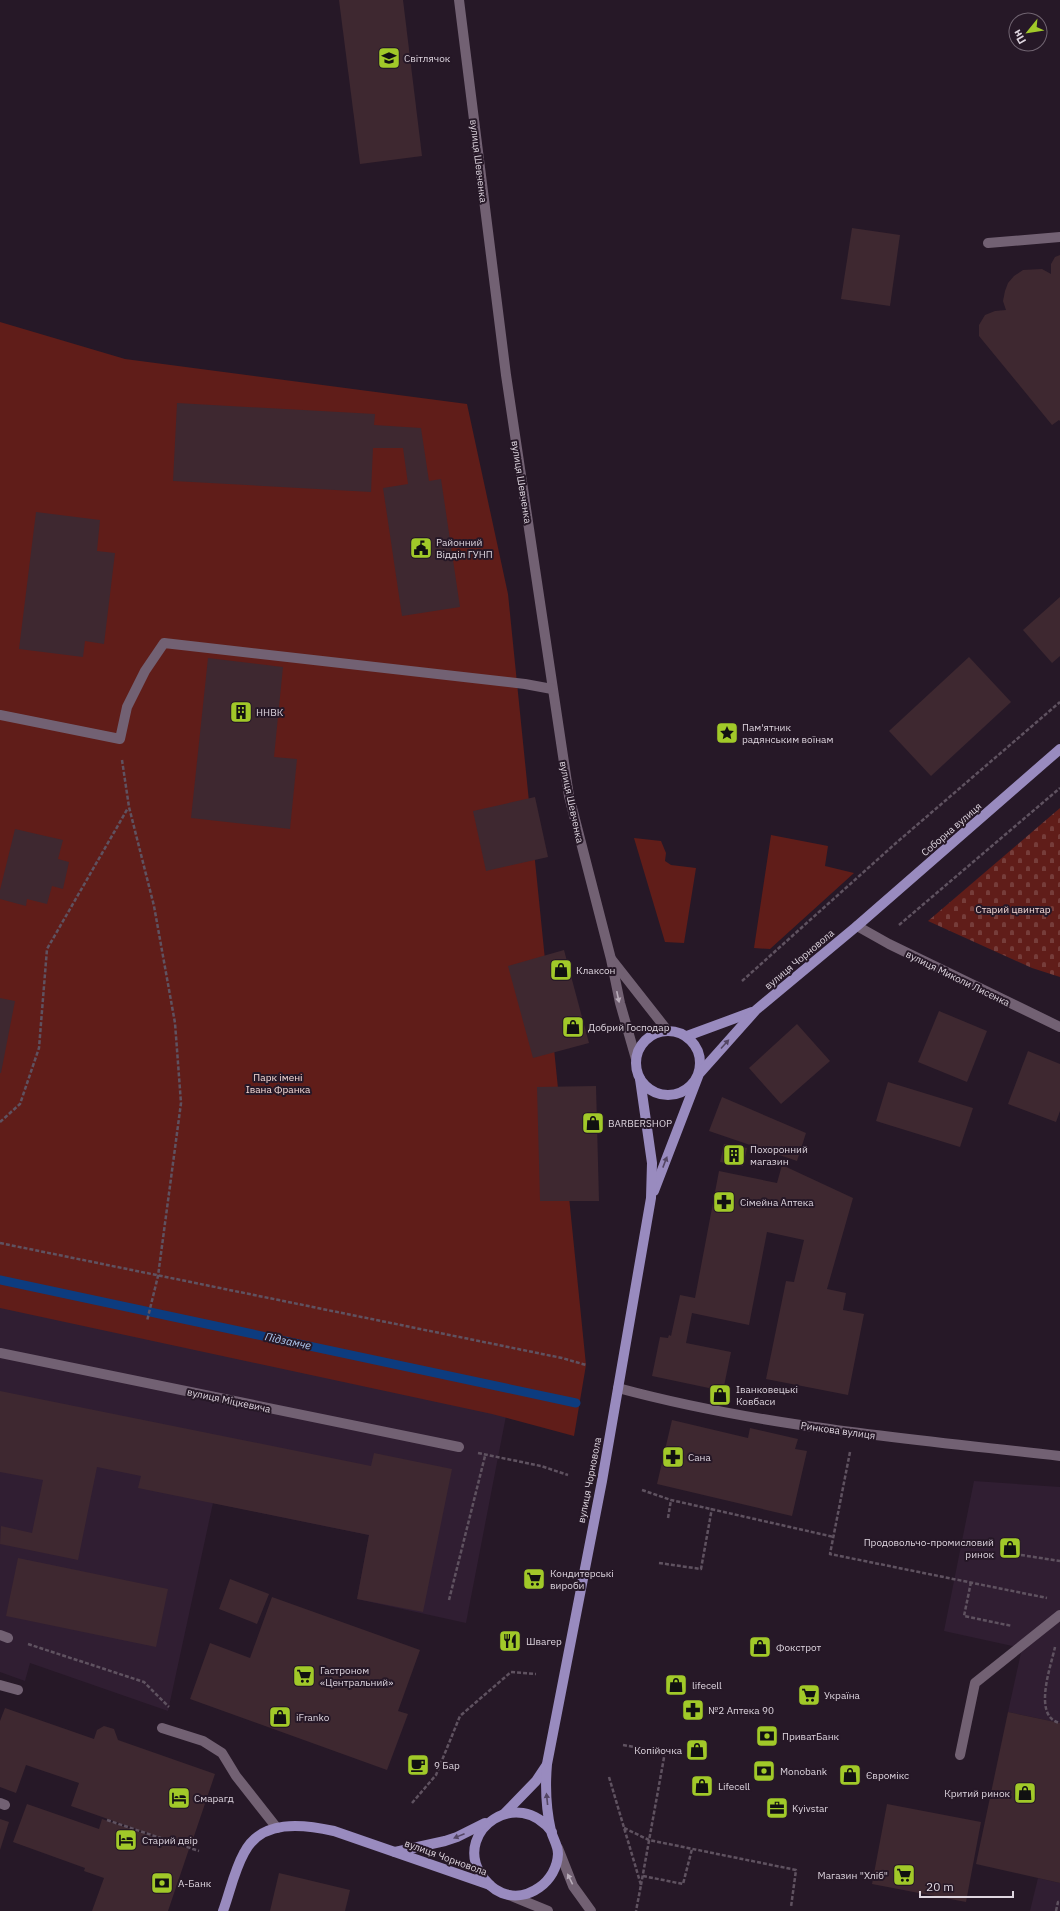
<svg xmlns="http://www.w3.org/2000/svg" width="1060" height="1911" font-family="'IBM Plex Sans',sans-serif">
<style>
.built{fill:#301e32}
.green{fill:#601d19}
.cemetery{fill:url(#cemetery-stones)}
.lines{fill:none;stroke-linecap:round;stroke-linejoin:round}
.stream{stroke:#0d3c7f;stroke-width:9}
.building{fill:#3e2830}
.path{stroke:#5f5260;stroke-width:2.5;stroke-dasharray:4 2;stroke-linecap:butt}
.minor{stroke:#726173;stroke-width:10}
.major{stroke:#998bbf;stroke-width:10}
.oneway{fill:#b8acb9}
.oneway2{fill:#544664}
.labels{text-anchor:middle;stroke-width:4;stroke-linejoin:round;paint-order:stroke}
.poi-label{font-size:10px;fill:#ded5df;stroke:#261827;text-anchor:start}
.street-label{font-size:10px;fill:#ded5df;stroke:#261827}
.park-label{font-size:10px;fill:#f4d9d5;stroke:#261827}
.water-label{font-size:11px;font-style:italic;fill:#afc9f0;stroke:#261827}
</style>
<defs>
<pattern id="cemetery-stones" width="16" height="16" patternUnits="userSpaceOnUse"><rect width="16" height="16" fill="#601d19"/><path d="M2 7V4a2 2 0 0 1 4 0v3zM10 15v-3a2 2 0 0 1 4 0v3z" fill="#763d3a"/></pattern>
</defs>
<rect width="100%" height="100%" fill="#261827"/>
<g class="built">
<path d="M 0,1280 L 511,1390 L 466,1623 L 357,1599 L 369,1535 L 213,1503 L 168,1711 L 30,1663 L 25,1681 L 0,1672 Z"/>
<path d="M 974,1481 L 1060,1487 L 1060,1723 L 1008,1712 L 1022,1648 L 944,1631 Z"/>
<path d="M 1038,1878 L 1060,1883 L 1060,1911 L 1030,1911 Z"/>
</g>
<g class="green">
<path d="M 0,322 L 125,359 L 467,404 L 508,594 L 586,1365 L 574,1436 L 492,1414 L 0,1308 Z"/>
<path d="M 771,835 L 828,846 L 825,866 L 854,873 L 770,949 L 754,948 Z"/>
<path d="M 634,838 L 661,841 L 666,853 L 665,861 L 671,865 L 696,868 L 684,943 L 665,942 Z"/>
</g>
<path class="cemetery" d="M 1060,808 L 1060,977 L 1032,968 L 928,921 Z"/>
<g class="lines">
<path class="stream" d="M 0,1280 L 576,1403"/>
</g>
<g class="building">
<path d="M 339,0 L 403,0 L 422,156 L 360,164 Z"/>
<path d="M 852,228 L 900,235 L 890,306 L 841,299 Z"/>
<path d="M 1060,255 L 1060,421 L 1059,420 L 1052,425 L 979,336 L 979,325 L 985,315 L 995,311 L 1006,310 L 1003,301 L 1005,291 L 1008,283 L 1014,276 L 1023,270 L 1042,269 L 1051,274 L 1051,264 L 1055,257 Z"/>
<path d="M 177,403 L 375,414 L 374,425 L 421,428 L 429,481 L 441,479 L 460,607 L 402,616 L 383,488 L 408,484 L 403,448 L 373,448 L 371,492 L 173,481 Z"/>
<path d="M 36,512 L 100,520 L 97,551 L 115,553 L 104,644 L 85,641 L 83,657 L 19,649 Z"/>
<path d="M 1060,597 L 1060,656 L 1052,663 L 1023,630 Z"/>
<path d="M 969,657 L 1011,702 L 931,776 L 889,731 Z"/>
<path d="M 208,658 L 283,667 L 274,757 L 297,759 L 290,829 L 191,818 Z"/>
<path d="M 535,797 L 548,857 L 486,871 L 473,811 Z"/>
<path d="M 15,829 L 63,840 L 58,859 L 69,862 L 63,889 L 52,886 L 47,904 L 27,899 L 26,906 L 0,899 L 0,890 Z"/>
<path d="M 564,950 L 589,1043 L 533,1058 L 508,966 Z"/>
<path d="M 0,998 L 15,1001 L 1,1073 L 0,1073 Z"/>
<path d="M 939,1011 L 987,1031 L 967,1082 L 918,1062 Z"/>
<path d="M 797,1024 L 830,1061 L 781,1104 L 749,1068 Z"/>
<path d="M 1028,1051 L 1060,1064 L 1060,1111 L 1056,1122 L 1008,1104 Z"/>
<path d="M 888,1082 L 973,1108 L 960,1147 L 876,1121 Z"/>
<path d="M 596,1086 L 599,1201 L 540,1201 L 537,1087 Z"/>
<path d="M 722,1097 L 806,1133 L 797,1161 L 709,1131 Z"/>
<path d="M 724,1144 L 747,1148 L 743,1166 L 720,1162 Z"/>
<path d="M 782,1165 L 853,1198 L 827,1289 L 846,1293 L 843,1310 L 864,1314 L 848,1395 L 766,1379 L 786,1281 L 794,1282 L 804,1240 L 767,1232 L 749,1325 L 692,1313 L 686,1343 L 731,1352 L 723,1391 L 652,1376 L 660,1337 L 668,1338 L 669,1335 L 671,1336 L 680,1295 L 695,1298 L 719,1171 L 777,1183 Z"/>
<path d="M 0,1391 L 371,1466 L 374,1453 L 452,1469 L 423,1612 L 357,1599 L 369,1535 L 138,1488 L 141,1476 L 97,1467 L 78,1560 L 0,1544 L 1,1526 L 32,1533 L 43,1480 L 0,1472 Z"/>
<path d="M 672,1420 L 748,1438 L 750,1428 L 798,1439 L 795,1449 L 807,1451 L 792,1516 L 657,1484 Z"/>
<path d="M 18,1558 L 168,1589 L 156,1647 L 6,1616 Z"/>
<path d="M 230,1579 L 269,1594 L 257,1624 L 219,1609 Z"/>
<path d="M 272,1597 L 420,1650 L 398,1711 L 408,1714 L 387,1770 L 190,1699 L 210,1643 L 250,1658 Z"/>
<path d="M 5,1708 L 94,1739 L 97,1730 L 104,1726 L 114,1729 L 118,1740 L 215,1774 L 190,1848 L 71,1806 L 79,1783 L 26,1765 L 16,1793 L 0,1787 L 0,1721 Z"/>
<path d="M 1008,1712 L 1060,1723 L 1060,1883 L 976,1864 Z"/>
<path d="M 27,1804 L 99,1829 L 102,1819 L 189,1849 L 168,1911 L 92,1911 L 104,1878 L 84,1871 L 85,1868 L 13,1842 Z"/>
<path d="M 887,1804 L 981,1822 L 966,1902 L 872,1884 Z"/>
<path d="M 0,1819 L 9,1822 L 0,1850 Z"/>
<path d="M 279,1873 L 350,1890 L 345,1911 L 270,1911 Z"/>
</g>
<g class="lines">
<g class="path">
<path d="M 122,760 L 129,807 L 154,906 L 175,1023 L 181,1103 L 158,1276 L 147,1321"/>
<path d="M 899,925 L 1060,788"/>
<path d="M 742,981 L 896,843 L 1060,702"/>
<path d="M 0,1122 L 20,1104 L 39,1048 L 47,949 L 128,808"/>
<path d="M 0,1243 L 562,1358 L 586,1365"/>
<path d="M 850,1452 L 830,1554 L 1047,1598"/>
<path d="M 478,1453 L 541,1466 L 568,1475"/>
<path d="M 642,1490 L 671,1500 L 834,1537"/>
<path d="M 668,1518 L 671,1500"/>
<path d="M 1021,1555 L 1060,1561"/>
<path d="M 659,1563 L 701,1569 L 712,1508"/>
<path d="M 971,1582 L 964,1616 L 1012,1626"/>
<path d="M 449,1600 L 485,1456"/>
<path d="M 28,1644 L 144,1682 L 169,1707"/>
<path d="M 1055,1647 C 1051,1666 1032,1717 1060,1723"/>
<path d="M 623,1745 L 665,1752 L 641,1885"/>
<path d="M 609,1777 L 641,1885 L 636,1911"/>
<path d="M 412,1803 L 436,1775 L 460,1716 L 511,1672 L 536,1674"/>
<path d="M 107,1820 L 199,1851"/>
<path d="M 624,1828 L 649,1840 L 796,1870 L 791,1907"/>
<path d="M 643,1876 L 683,1884 L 692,1849"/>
<path d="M 1056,1911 L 1058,1902 L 1060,1902"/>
</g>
<g class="minor">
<path d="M 459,0 L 506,375 L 569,796 L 611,959 L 620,1003 L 636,1059"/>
<path d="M 988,243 L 1060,237"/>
<path d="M 0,715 L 120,739 L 127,707 L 145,671 L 164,643 L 525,684 L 552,689"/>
<path d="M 857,926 L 889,944 L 1060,1027"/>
<path d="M 612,960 L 667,1030"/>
<path d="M 0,1353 L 459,1447"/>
<path d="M 618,1388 C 762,1427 912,1439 1060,1456"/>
<path d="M 0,1635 L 8,1638"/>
<path d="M 0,1685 L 18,1690"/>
<path d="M 162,1728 L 203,1741 L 222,1753 L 236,1776 L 277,1828"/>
<path d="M 960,1755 L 975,1683 L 1060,1615"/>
<path d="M 0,1803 L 5,1805"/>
<path d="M 558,1848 L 573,1886 L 591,1911"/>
<path d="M 509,1895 L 548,1911"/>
</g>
<g class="major">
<circle cx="668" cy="1063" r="32"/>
<path d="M 687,1036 L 752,1012"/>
<path d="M 654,1191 L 699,1074 L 756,1010 L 857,926 L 1060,749"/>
<path d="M 504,1814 L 536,1781 L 546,1766"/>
<path d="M 552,1832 C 518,1786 455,1830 480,1873 C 485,1881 492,1889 502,1893 C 528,1903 557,1881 558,1854 C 558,1845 553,1839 551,1831 C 546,1809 545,1787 547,1764 L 602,1481 L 651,1198 L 652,1163 L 640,1079"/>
<path d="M 395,1852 L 445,1841 L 457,1837 L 485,1823"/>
<path d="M 223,1911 C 230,1892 234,1871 244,1853 C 261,1819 303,1824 334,1831 L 490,1885"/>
</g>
</g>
<defs><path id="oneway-solid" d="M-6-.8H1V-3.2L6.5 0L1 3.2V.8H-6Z"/></defs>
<g class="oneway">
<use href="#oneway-solid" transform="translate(618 997) rotate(78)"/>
<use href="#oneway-solid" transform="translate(570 1879) rotate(-116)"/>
</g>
<g class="oneway2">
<use href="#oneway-solid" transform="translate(725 1044) rotate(-48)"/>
<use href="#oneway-solid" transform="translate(665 1162) rotate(-69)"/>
<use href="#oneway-solid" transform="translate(547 1799) rotate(-96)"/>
<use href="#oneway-solid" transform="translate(459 1836) rotate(158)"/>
</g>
<defs>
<g id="school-square" transform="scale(1.15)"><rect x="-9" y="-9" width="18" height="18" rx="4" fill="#a1c929" stroke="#261827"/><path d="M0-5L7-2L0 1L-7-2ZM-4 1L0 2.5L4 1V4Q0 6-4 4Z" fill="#111"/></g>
<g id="civic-square" transform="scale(1.15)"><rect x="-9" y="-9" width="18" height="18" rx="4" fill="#a1c929" stroke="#261827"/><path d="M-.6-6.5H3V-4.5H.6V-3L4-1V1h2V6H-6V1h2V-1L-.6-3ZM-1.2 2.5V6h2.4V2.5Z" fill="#111"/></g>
<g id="building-square" transform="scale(1.15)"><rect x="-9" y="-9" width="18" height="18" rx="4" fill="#a1c929" stroke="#261827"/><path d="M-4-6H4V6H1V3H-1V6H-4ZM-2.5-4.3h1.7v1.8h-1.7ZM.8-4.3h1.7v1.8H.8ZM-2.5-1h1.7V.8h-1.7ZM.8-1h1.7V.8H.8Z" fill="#111"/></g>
<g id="sight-square" transform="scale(1.15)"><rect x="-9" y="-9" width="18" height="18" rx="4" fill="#a1c929" stroke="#261827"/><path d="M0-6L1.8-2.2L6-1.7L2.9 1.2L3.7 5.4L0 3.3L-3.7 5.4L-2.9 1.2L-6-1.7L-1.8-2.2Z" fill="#111"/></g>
<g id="shop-square" transform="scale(1.15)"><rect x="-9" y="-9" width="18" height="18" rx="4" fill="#a1c929" stroke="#261827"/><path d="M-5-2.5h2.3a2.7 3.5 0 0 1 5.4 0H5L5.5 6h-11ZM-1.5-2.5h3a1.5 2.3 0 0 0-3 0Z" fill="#111"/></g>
<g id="pharmacy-square" transform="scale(1.15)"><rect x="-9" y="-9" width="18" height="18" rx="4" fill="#a1c929" stroke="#261827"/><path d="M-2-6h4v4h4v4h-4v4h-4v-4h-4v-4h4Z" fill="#111"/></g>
<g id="supermarket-square" transform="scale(1.15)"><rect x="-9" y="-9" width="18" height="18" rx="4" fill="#a1c929" stroke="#261827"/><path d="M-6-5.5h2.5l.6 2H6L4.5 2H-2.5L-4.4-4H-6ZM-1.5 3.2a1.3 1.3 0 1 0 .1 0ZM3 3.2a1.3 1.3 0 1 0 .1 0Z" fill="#111"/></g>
<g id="restaurant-square" transform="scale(1.15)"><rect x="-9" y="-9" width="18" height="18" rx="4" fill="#a1c929" stroke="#261827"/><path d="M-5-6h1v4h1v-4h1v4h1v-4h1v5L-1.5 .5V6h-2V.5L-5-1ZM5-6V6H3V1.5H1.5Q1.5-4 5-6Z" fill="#111"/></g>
<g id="bank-square" transform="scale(1.15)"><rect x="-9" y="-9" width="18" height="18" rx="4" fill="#a1c929" stroke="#261827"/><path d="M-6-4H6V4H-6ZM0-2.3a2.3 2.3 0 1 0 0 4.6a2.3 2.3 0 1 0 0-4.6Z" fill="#111"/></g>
<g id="cafe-square" transform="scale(1.15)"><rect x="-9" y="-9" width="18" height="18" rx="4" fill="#a1c929" stroke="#261827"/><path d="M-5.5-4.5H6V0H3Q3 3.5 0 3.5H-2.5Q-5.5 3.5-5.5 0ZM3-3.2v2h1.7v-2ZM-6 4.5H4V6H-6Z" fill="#111"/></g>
<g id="hotel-square" transform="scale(1.15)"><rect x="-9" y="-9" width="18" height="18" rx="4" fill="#a1c929" stroke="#261827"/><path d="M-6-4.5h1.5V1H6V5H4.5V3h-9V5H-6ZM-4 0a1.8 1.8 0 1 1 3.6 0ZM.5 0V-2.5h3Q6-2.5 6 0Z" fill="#111"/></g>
<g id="office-square" transform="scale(1.15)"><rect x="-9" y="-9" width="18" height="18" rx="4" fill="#a1c929" stroke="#261827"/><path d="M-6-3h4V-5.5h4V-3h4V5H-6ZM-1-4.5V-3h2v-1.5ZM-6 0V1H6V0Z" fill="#111"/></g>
</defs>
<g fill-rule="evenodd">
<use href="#school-square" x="389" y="58"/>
<use href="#civic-square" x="421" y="548"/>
<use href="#building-square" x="241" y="712"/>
<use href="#sight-square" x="727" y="733"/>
<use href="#shop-square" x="561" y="970"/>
<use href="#shop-square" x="573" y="1027"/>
<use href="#shop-square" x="593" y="1123"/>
<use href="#building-square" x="734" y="1155"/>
<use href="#pharmacy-square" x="724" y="1202"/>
<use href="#shop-square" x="720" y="1395"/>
<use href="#pharmacy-square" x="673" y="1457"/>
<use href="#shop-square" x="1010" y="1548"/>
<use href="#supermarket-square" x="534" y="1579"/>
<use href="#restaurant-square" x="510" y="1641"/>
<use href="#shop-square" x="760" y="1647"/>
<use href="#supermarket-square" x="304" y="1676"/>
<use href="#shop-square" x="676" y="1685"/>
<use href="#supermarket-square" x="809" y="1695"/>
<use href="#pharmacy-square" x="693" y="1710"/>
<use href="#shop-square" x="280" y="1717"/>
<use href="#bank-square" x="767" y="1736"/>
<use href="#shop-square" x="697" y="1750"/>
<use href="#cafe-square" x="418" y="1765"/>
<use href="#bank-square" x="764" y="1771"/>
<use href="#shop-square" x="850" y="1775"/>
<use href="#shop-square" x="702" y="1786"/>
<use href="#shop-square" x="1025" y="1793"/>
<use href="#hotel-square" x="179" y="1798"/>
<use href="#office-square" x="777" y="1808"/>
<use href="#hotel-square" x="126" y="1840"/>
<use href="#supermarket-square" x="904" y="1875"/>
<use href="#bank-square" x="162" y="1883"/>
</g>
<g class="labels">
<g class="poi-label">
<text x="404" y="62">Світлячок</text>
<text x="436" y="546">Районний<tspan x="436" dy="12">Відділ ГУНП</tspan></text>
<text x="256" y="716">ННВК</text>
<text x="742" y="731">Пам'ятник<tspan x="742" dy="12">радянським воїнам</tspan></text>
<text x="576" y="974">Клаксон</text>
<text x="588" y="1031">Добрий Господар</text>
<text x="608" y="1127">BARBERSHOP</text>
<text x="750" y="1153">Похоронний<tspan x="750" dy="12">магазин</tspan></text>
<text x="740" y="1206">Сімейна Аптека</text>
<text x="736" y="1393">Іванковецькі<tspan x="736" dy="12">Ковбаси</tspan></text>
<text x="688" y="1461">Сана</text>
<text x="994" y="1546" text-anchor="end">Продовольчо-промисловий<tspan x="994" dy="12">ринок</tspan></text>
<text x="550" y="1577">Кондитерські<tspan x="550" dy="12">вироби</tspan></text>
<text x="526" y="1645">Швагер</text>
<text x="776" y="1651">Фокстрот</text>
<text x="320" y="1674">Гастроном<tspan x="320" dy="12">«Центральний»</tspan></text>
<text x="692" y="1689">lifecell</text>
<text x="824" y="1699">Україна</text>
<text x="708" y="1714">№2 Аптека 90</text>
<text x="296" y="1721">iFranko</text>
<text x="782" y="1740">ПриватБанк</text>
<text x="682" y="1754" text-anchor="end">Копійочка</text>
<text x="434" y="1769">9 Бар</text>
<text x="780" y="1775">Monobank</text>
<text x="866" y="1779">Євромікс</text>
<text x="718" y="1790">Lifecell</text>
<text x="1010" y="1797" text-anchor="end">Критий ринок</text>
<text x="194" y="1802">Смарагд</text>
<text x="792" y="1812">Kyivstar</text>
<text x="142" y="1844">Старий двір</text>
<text x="888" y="1879" text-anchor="end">Магазин "Хліб"</text>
<text x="178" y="1887">А-Банк</text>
</g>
<g class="street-label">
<text transform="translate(479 161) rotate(83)" y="4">вулиця Шевченка</text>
<text transform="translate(522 482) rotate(81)" y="4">вулиця Шевченка</text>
<text transform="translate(572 802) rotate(78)" y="4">вулиця Шевченка</text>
<text transform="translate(951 829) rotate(-41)" y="4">Соборна вулиця</text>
<text transform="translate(799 959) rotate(-40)" y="4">вулиця Чорновола</text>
<text transform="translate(958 978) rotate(26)" y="4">вулиця Миколи Лисенка</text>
<text transform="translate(229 1400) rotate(12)" y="4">вулиця Міцкевича</text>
<text transform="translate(838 1430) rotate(8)" y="4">Ринкова вулиця</text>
<text transform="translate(589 1480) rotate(-79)" y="4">вулиця Чорновола</text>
<text transform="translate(446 1857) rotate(20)" y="4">вулиця Чорновола</text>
</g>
<g class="park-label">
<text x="1013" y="913">Старий цвинтар</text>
<text x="278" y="1081">Парк імені<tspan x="278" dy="12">Івана Франка</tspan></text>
</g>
<g class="water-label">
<text transform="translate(288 1341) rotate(12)" y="4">Підзамче</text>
</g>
</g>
<g transform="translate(1028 32) rotate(240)"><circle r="19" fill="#261827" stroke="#706471"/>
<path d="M0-3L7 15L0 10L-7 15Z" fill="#a1c929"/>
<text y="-6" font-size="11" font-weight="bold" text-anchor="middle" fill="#ded5df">Пн</text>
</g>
<path d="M920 1891v6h93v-6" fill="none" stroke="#ded5df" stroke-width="2"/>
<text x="926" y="1891" font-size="12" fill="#ded5df" stroke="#261827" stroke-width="3" paint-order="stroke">20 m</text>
</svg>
